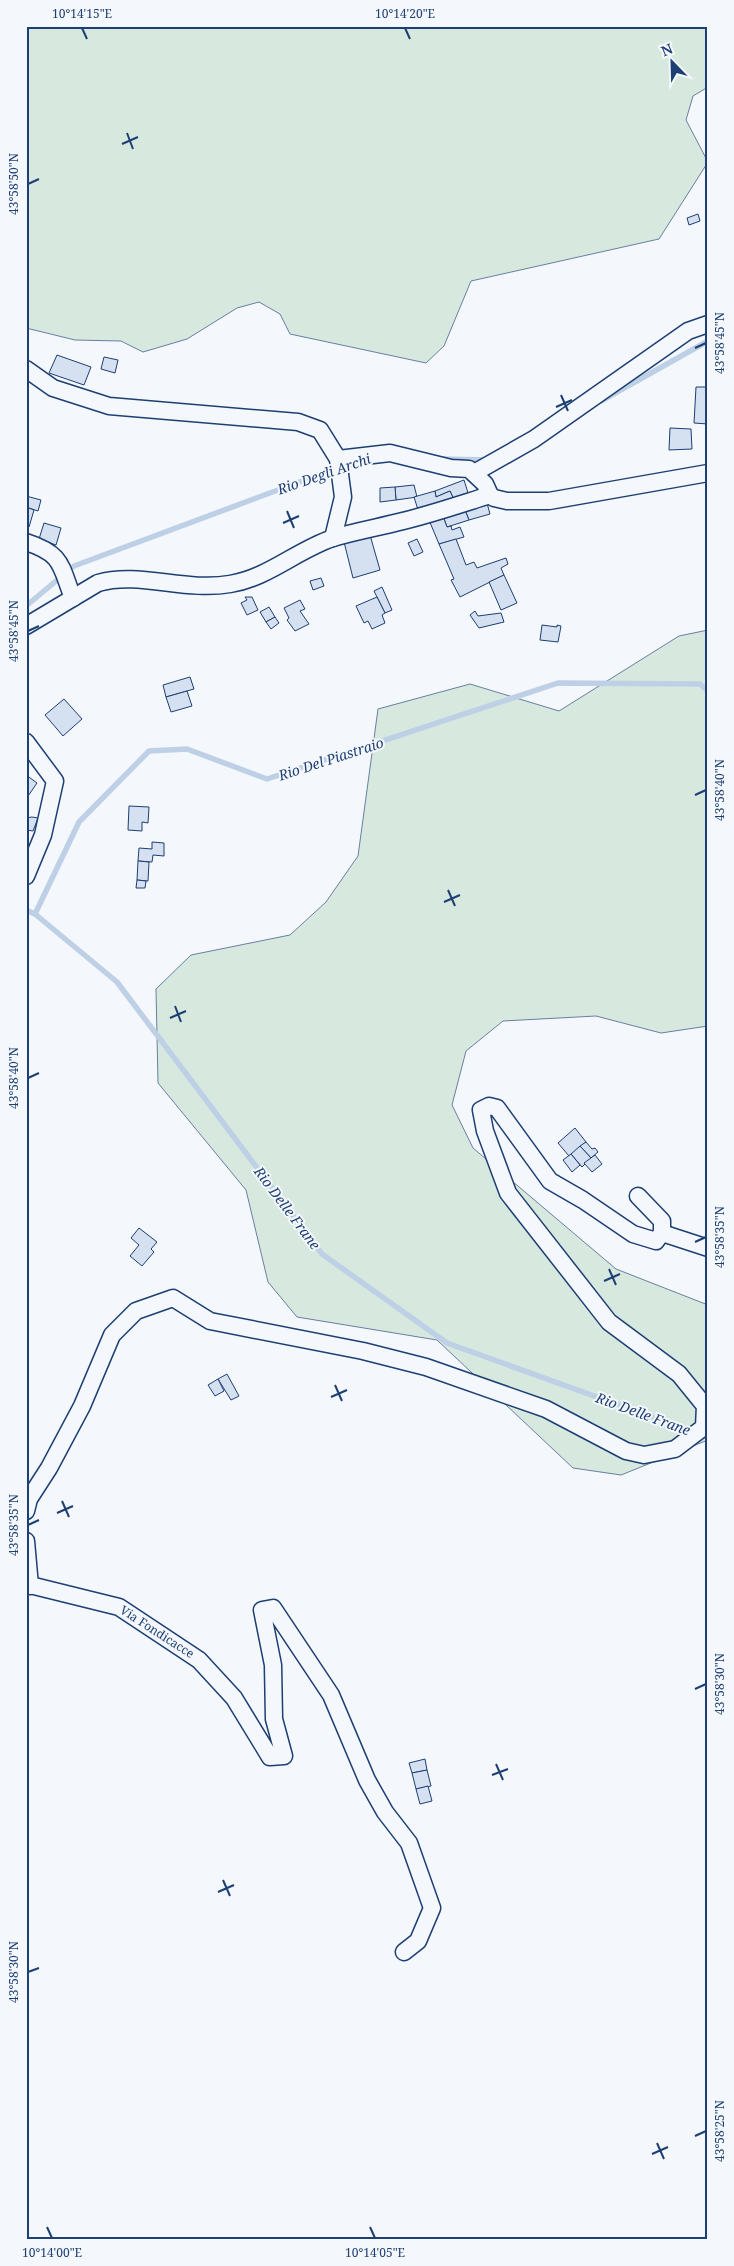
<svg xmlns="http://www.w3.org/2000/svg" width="734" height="2266" font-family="'Noto Serif',serif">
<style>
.green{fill:#d7e8df;stroke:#687fa3}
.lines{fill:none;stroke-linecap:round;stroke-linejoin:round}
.stream{stroke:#bed0e5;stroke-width:5.5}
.building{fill:#d5e0f0;stroke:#1d3f73}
.street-casing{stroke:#1d3f73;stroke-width:19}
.street{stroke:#f4f7fb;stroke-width:16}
.ticks{fill:none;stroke:#1d3f73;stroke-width:2}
.labels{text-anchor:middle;stroke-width:4;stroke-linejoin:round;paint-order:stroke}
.street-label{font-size:12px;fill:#1d3f73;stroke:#f4f7fb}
.water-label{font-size:14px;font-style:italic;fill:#1d3f73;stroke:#f4f7fb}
.neatline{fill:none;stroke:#1d3f73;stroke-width:2}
.ticks-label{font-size:12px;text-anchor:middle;fill:#1d3f73}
</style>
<rect width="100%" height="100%" fill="#f4f7fb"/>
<g class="green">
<path d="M 26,26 L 708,26 L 708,87 L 693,96 L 686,120 L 708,162 L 659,239 L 471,281 L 444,346 L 426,363 L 290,334 L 280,314 L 259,302 L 237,308 L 187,339 L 143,352 L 121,341 L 75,340 L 26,328 Z"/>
<path d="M 708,630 L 708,1026 L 661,1033 L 596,1016 L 503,1021 L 466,1051 L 452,1105 L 473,1148 L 616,1269 L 708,1305 L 708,1440 L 621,1475 L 573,1468 L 437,1340 L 297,1317 L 268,1282 L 246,1190 L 158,1083 L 156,989 L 191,955 L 290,935 L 326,902 L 358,856 L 378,709 L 470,684 L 559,711 L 679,636 Z"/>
</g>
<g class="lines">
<g class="stream">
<path d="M 601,401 L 708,341"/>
<path d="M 441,459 L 487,460"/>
<path d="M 26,606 L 74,566 L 337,468"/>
<path d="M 26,910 L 35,914 L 117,982 L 322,1254 L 447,1343 L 708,1437"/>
<path d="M 35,914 L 79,822 L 149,751 L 187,749 L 267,779 L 558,683 L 700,684 L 708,691"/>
</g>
</g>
<g class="building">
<path d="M 698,214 L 700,221 L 689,225 L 687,218 Z"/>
<path d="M 57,355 L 91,367 L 84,385 L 49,373 Z"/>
<path d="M 104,357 L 118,360 L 115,373 L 101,369 Z"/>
<path d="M 696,387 L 708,387 L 708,424 L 694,423 Z"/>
<path d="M 670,428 L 691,429 L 692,449 L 669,450 Z"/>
<path d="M 464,480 L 469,496 L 455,502 L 450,491 L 436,497 L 435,491 Z"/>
<path d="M 414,485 L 417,497 L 396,500 L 395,487 Z"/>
<path d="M 395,487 L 396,500 L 380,502 L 380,488 Z"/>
<path d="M 435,491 L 436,497 L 450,491 L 455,502 L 419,513 L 414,497 Z"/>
<path d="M 26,496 L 41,500 L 38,511 L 26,507 Z"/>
<path d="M 487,503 L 490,514 L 469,520 L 465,510 Z"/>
<path d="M 26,507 L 34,510 L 29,527 L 26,526 Z"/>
<path d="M 465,510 L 469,520 L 447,527 L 443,516 Z"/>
<path d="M 443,516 L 447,527 L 451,526 L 452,530 L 460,527 L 464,537 L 439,544 L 429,520 Z"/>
<path d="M 44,523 L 61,528 L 56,545 L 39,539 Z"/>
<path d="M 370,535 L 380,570 L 353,578 L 344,542 Z"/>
<path d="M 417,539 L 423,552 L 414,556 L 408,543 Z"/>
<path d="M 456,539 L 466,565 L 474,562 L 477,568 L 506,558 L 508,564 L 501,568 L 504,575 L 460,597 L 451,580 L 454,579 L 439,544 Z"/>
<path d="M 504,575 L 517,603 L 501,610 L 489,582 Z"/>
<path d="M 321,578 L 324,586 L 313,590 L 310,581 Z"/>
<path d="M 382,587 L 392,610 L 385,613 L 374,591 Z"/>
<path d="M 245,597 L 252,597 L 258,610 L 247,615 L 241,603 L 247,600 Z"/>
<path d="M 377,597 L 385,613 L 382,615 L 385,623 L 372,629 L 368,621 L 364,623 L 356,606 Z"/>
<path d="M 300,600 L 305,609 L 300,611 L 309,624 L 295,631 L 287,620 L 289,618 L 284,608 Z"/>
<path d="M 269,607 L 275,617 L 266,622 L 260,612 Z"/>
<path d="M 475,611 L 478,616 L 501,613 L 504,622 L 479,628 L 470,615 Z"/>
<path d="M 275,617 L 279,623 L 271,629 L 266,622 Z"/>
<path d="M 542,625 L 557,627 L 557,625 L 561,626 L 558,642 L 540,640 Z"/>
<path d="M 190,677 L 194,689 L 166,697 L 163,685 Z"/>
<path d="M 187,691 L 192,706 L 171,712 L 166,697 Z"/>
<path d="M 64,699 L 82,719 L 63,736 L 45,715 Z"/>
<path d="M 26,775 L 37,783 L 26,799 Z"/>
<path d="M 129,806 L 149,807 L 148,823 L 142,822 L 142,831 L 128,830 Z"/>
<path d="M 32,817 L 38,818 L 33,831 L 26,830 L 26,818 Z"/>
<path d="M 152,842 L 164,843 L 164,856 L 153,855 L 152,862 L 138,861 L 139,848 L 152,849 Z"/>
<path d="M 138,861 L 149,862 L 148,881 L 137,880 Z"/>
<path d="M 137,880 L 146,881 L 145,888 L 136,888 Z"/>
<path d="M 575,1128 L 586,1142 L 569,1156 L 558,1143 Z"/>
<path d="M 586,1142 L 592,1149 L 595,1148 L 598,1152 L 591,1158 L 580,1146 Z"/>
<path d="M 580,1146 L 591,1158 L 582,1167 L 571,1154 Z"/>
<path d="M 571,1154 L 580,1165 L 572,1172 L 563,1160 Z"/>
<path d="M 595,1155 L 602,1164 L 592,1172 L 584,1163 Z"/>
<path d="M 139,1228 L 157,1242 L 151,1249 L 154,1252 L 142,1266 L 130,1256 L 139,1245 L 131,1238 Z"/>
<path d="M 227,1374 L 239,1396 L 231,1400 L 218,1379 Z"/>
<path d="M 218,1379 L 224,1391 L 215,1396 L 208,1385 Z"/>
<path d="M 425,1759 L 427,1770 L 412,1773 L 409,1763 Z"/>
<path d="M 427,1770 L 431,1786 L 416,1789 L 412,1773 Z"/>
<path d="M 428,1786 L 432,1801 L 420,1804 L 416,1789 Z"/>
</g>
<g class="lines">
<g class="street-casing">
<g id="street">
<path d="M 26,369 L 53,388 L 109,406 L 298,422 L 320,430 L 338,459 L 343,497 L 333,538"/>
<path d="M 338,459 L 390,453 L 451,468 L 469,469 L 485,484 L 490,495 L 494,498 L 507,501 L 549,501 L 708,473"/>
<path d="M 474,473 L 534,439 L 688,331 L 708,324"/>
<path d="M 26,542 C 63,554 60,565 73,598"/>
<path d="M 26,626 L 98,583 C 139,571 185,592 230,584 C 268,578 297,550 333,538 C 356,531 380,527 403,521 C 432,514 461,504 490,495"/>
<path d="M 26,742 L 55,781 L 43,835 L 26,876"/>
<path d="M 662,1233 L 708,1248"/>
<path d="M 26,1511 L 29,1499 L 49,1468 L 82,1406 L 112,1335 L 136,1311 L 173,1298 L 210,1321 L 363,1351 L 426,1367 L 546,1409 L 626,1451 L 644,1455 L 675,1449 L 704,1427 L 705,1406 L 679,1374 L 609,1322 L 508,1193 L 485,1131 L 481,1110 L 489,1106 L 497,1108 L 550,1181 L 583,1200 L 633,1234 L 656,1241 L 662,1233 L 662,1221 L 638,1196"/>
<path d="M 26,1541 L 30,1586"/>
<path d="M 26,1584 L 119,1607 L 199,1660 L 234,1698 L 270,1757 L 284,1756 L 274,1719 L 273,1665 L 262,1610 L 273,1608 L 331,1695 L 367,1780 L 385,1812 L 409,1843 L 432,1908 L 418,1941 L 404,1952"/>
</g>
</g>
<use href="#street" class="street"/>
</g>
<path class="ticks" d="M 82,28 L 87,39M 405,28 L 410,39M 127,133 L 133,149M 122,144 L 138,137M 28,184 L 39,179M 695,348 L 706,343M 561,395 L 568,411M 556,407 L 572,400M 287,511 L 294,528M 283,523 L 299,516M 28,631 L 39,626M 695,795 L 706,790M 448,890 L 455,906M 444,902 L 460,895M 175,1006 L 181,1022M 170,1018 L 186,1011M 28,1078 L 39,1073M 695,1242 L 706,1237M 609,1269 L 616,1285M 604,1281 L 620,1274M 335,1385 L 342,1401M 331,1397 L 347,1390M 62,1501 L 69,1517M 57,1513 L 73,1506M 28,1525 L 39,1520M 695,1689 L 706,1684M 496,1764 L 503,1780M 492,1775 L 508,1769M 223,1880 L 230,1896M 218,1892 L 234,1885M 28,1972 L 39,1968M 695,2136 L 706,2131M 657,2143 L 664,2159M 652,2154 L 668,2147M 47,2227 L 52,2238M 370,2227 L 375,2238"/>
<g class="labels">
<g class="street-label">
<text transform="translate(157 1632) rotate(33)" y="4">Via Fondicacce</text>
</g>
<g class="water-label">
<text transform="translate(324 474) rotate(-19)" y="5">Rio Degli Archi</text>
<text transform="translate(331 759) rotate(-18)" y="5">Rio Del Piastraio</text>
<text transform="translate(287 1208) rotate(53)" y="5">Rio Delle Frane</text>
<text transform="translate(643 1414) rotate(20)" y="5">Rio Delle Frane</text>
</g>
</g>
<rect width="734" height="2266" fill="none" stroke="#f4f7fb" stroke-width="55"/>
<g transform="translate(672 62) rotate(337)" stroke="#f4f7fb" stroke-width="4" paint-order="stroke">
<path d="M0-4L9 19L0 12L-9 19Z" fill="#1d3f73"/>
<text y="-8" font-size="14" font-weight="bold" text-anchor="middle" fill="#1d3f73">N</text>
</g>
<rect x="28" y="28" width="678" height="2210" class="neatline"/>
<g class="ticks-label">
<text x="82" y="18">10°14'15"E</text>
<text x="405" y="18">10°14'20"E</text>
<text transform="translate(14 184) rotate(-90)" y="4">43°58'50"N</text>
<text transform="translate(720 343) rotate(-90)" y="4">43°58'45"N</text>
<text transform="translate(14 631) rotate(-90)" y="4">43°58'45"N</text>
<text transform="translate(720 790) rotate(-90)" y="4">43°58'40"N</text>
<text transform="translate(14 1078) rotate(-90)" y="4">43°58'40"N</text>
<text transform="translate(720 1237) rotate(-90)" y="4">43°58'35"N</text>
<text transform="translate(14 1525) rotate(-90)" y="4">43°58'35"N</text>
<text transform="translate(720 1684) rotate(-90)" y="4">43°58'30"N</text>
<text transform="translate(14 1972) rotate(-90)" y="4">43°58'30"N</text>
<text transform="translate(720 2131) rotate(-90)" y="4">43°58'25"N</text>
<text x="52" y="2257">10°14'00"E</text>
<text x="375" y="2257">10°14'05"E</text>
</g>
</svg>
